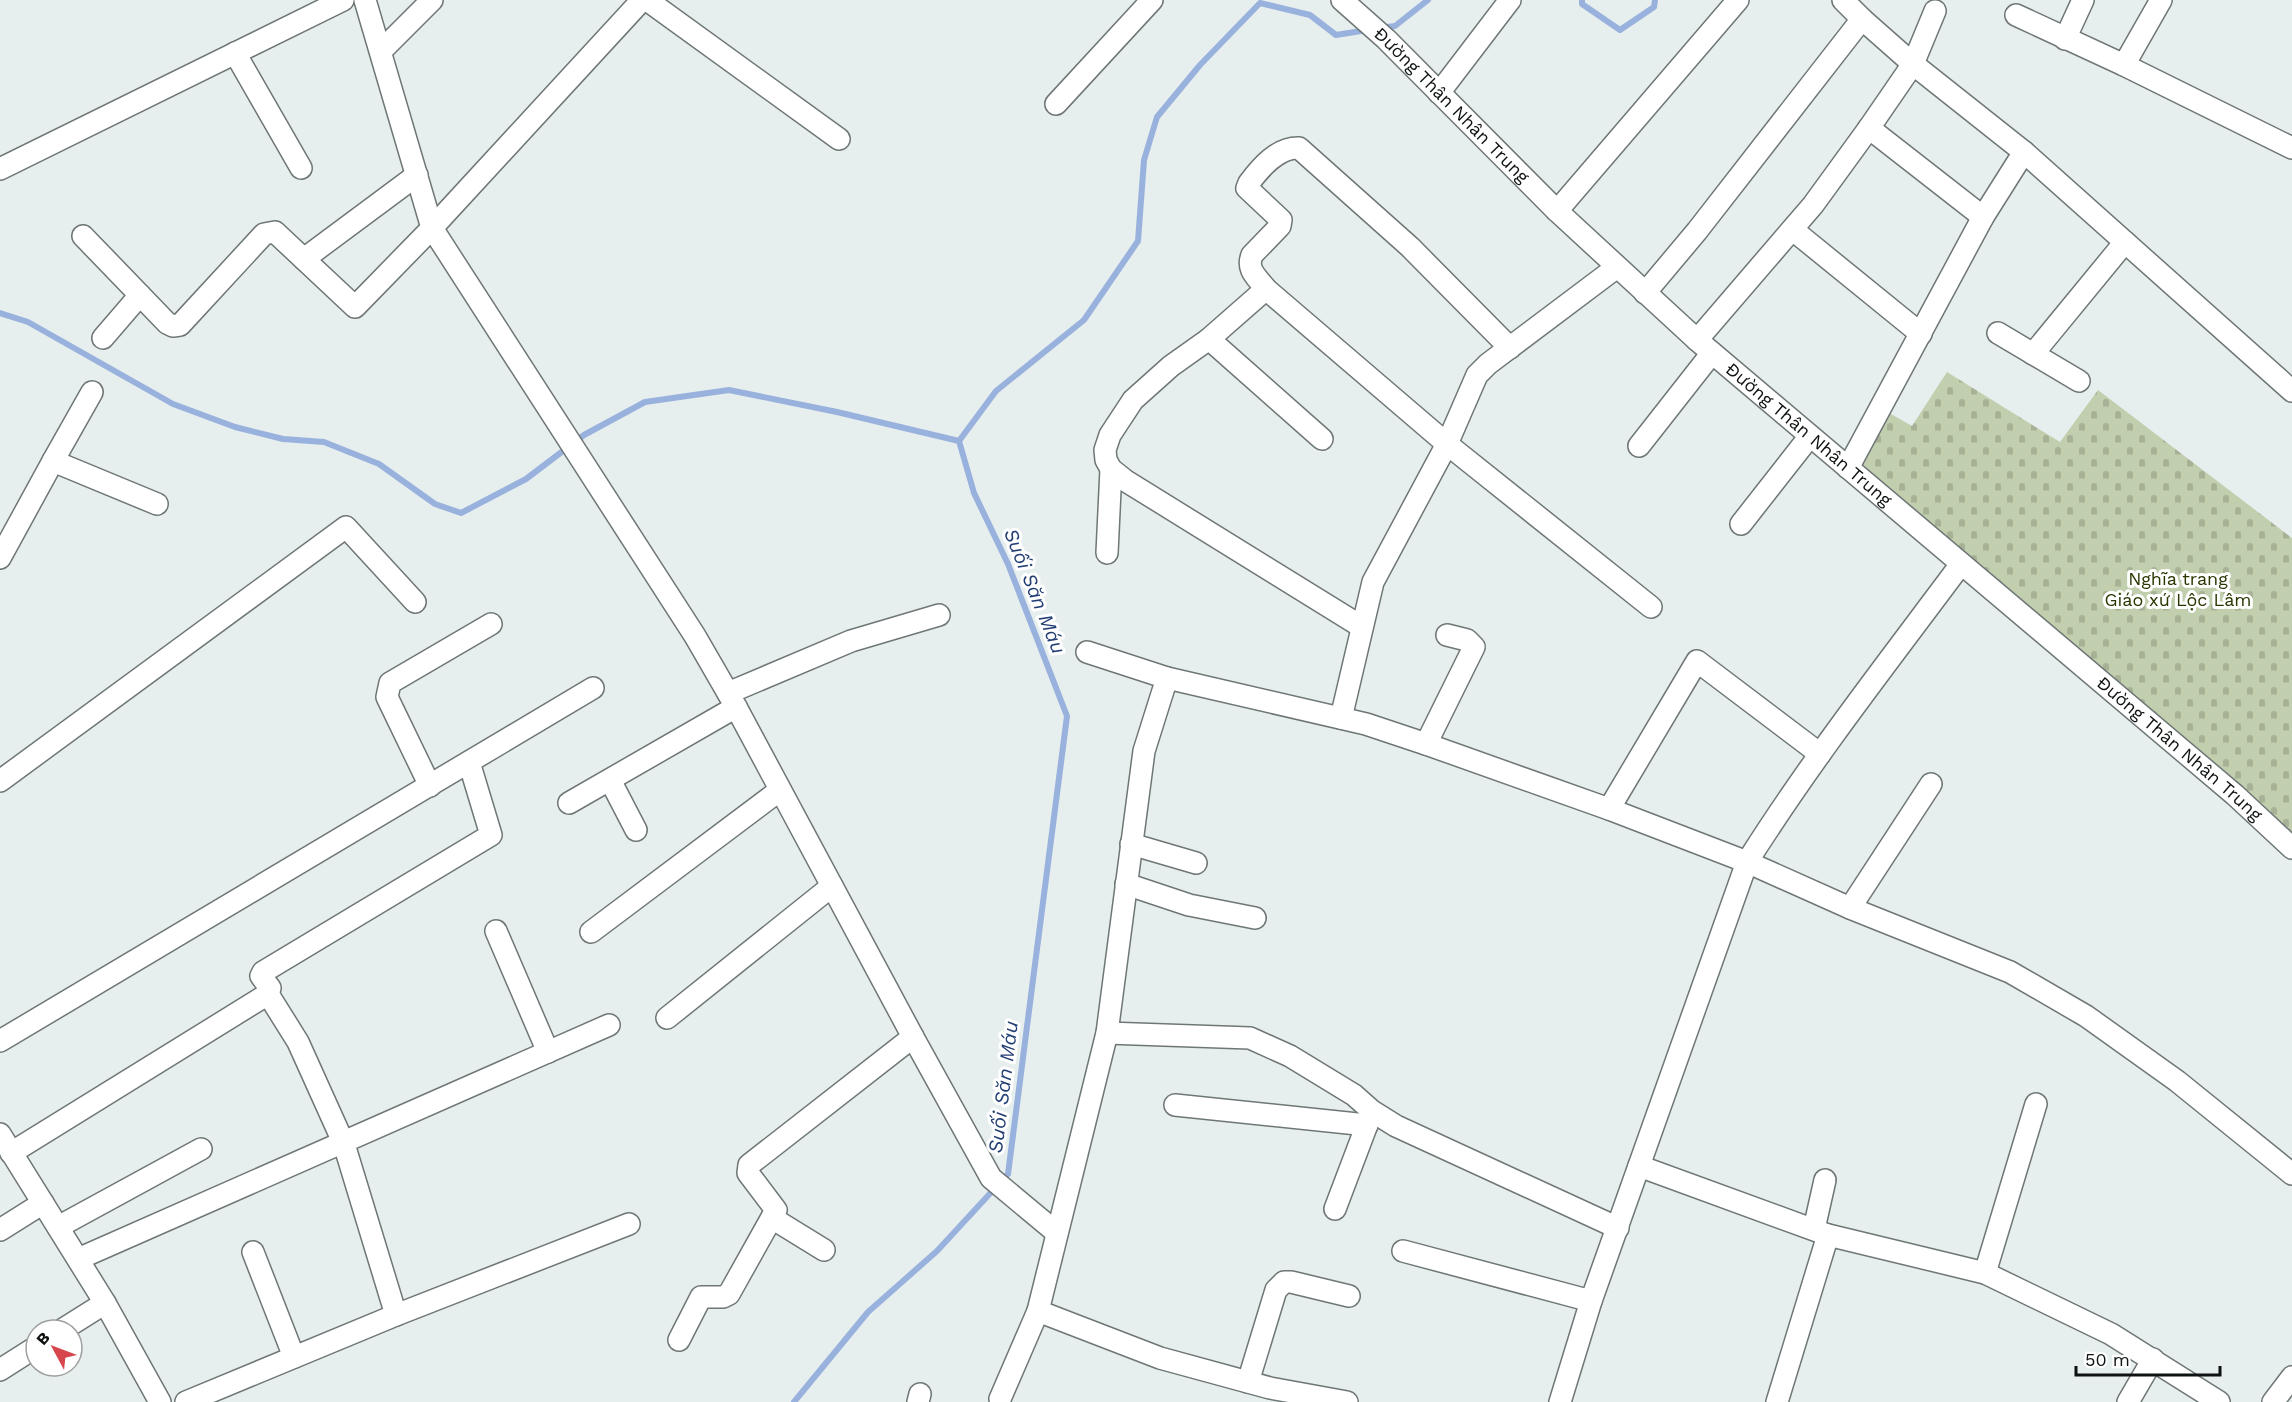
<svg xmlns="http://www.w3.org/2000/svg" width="2292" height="1402" font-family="'Work Sans',sans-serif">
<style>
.cemetery{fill:url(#cemetery-stones)}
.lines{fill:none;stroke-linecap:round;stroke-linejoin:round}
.stream{stroke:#99b1dd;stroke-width:6}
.minor-casing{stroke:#6e7676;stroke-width:24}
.minor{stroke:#fff;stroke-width:21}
.labels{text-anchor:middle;stroke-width:6;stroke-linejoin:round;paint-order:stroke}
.street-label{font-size:18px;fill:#0f1212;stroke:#fff}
.park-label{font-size:18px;fill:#283700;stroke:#fff}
.water-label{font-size:20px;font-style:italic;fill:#223e74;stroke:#fff}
</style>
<defs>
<pattern id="cemetery-stones" width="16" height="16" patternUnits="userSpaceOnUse" patternTransform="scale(1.5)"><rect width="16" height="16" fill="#c2cfaf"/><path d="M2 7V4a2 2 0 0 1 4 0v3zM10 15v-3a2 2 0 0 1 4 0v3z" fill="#a6b196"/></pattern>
</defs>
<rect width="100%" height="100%" fill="#e6eeee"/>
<path class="cemetery" d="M 1947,372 L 2060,442 L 2098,390 L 2292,538 L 2292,833 L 2242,787 L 1860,464 L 1884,410 L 1912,426 Z"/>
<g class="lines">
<g class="stream">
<path d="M 1582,0 L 1582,4 L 1620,30 L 1654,7 L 1655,0"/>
<path d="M 1380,28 L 1395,26 L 1428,0"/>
<path d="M 0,313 L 28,322 L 173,404 L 235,427 L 283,439 L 324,442 L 379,464 L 435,504 L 461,513 L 526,479 L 584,435 L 645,402 L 729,390 L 837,412 L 959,441"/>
<path d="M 794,1402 L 868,1312 L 937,1251 L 1008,1174 L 1067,716 L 1008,564 L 974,493 L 959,441 L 996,391 L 1084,320 L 1138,241 L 1144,160 L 1157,117 L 1200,65 L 1260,3 L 1310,15 L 1336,35 L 1367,30"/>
</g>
<g class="minor-casing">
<g id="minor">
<path d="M 365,0 L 432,228 L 695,636 L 736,707 L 913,1037 L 749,1165 L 748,1173 L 776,1210 L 729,1294 L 723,1297 L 701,1297 L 679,1340"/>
<path d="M 647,0 L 839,139"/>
<path id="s1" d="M 1342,0 L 1386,39 L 1557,211 L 1697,340 L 2235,795 L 2292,848"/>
<path d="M 2016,15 L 2124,65 L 2292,148"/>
<path d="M 1862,19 L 1913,64 L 2024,152 L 2292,391"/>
<path d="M 2065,39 L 2083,0"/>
<path d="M 381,51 L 432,0"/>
<path d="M 235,53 L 301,168"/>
<path d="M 2124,65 L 2161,0"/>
<path d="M 1439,93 L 1510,0"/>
<path d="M 1056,104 L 1152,0"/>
<path d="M 1869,128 L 1983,217"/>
<path d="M 0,169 L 343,0"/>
<path d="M 1557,211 L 1738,0"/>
<path d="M 1793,230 L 1921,334"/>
<path d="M 83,236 L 167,323 L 173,326 L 180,325 L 264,234 L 275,232 L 355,307 L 432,228 L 642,0"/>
<path d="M 304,259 L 417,175"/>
<path d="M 1266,289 L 1209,339 L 1171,366 L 1133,400 L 1110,435 L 1105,450 L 1106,460 L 1111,469 L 1126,481 L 1362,627"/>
<path d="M 1645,293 L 1697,231 L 1862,19 L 1843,0"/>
<path d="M 1998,333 L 2079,381"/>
<path d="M 103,338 L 140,295"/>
<path d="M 1209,339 L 1322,439"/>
<path d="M 1697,340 L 1813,205 L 1869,128 L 1913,64 L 1935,11"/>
<path d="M 1510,348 L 1410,247 L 1299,148 C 1278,147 1261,167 1249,183 L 1247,188 L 1281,220 L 1280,226 L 1252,255 C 1246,270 1257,277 1266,289 L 1447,444 L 1651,607"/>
<path d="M 2033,354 L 2125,242"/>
<path d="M 1639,446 L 1712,353"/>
<path d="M 53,461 L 92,392"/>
<path d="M 1848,468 L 1983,217 L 2024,152"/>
<path d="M 1741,524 L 1810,436"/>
<path d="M 1107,553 L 1111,469"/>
<path d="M 0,558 L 53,461 L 157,504"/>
<path d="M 1087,652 L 1167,678 L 1366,724 L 1426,744 L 1609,809 L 1747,862 L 1850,908 L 2010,972 L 2086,1016 L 2177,1081 L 2292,1174"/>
<path d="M 728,693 L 851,641 L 939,615"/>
<path d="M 1341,718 L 1373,582 L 1447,444 L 1477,375 L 1488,364 L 1617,267"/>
<path d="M 1426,744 L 1474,647 L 1467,640 L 1447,635"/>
<path d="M 610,780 L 636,830"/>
<path d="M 0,781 L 346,527 L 415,602"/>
<path d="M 430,786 L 387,697 L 390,683 L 491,624"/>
<path d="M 569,803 L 736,707"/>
<path d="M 1609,809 L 1697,661 L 1820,754"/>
<path d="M 1131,844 L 1196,863"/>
<path d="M 1126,884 L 1189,905 L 1255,918"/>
<path d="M 1850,908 L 1931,784"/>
<path d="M 496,931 L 548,1052"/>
<path d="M 591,932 L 780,790"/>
<path d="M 268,994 L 298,1042 L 344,1144 L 396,1315"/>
<path d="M 667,1018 L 832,886"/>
<path d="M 1107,1033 L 1250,1038 L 1290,1056 L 1354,1095 L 1372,1111 L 1396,1126 L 1618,1228"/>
<path d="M 913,1037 L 991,1178 L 1057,1233"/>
<path d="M 0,1041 L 593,688"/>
<path d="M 1175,1105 L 1367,1125"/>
<path d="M 0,1134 L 105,1303 L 160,1402"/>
<path d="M 11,1153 L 268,994 L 270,988 L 261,976 L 263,972 L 491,835 L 469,762"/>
<path d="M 1639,1166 L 1828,1235 L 1985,1273 L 2111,1334 L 2219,1402"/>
<path d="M 1335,1209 L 1371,1114"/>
<path d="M 772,1218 L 824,1250"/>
<path d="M 58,1227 L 201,1149"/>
<path d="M 1814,1229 L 1825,1180"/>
<path d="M 0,1230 L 43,1203"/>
<path d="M 1403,1251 L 1591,1301"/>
<path d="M 253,1252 L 294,1357"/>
<path d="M 78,1259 L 609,1025"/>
<path d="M 1985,1273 L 2036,1104"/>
<path d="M 1038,1311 L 1160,1358 L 1270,1388 L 1347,1402"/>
<path d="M 62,1330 L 105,1303"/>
<path d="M 0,1370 L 36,1347"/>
<path d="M 1248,1382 L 1276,1290 L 1284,1282 L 1291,1282 L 1349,1296"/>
<path d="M 1000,1399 L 1038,1311 L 1107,1033 L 1144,751 L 1167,678"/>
<path d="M 186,1402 L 396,1315 L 629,1224"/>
<path d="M 918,1402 L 920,1394"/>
<path d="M 1560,1402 L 1591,1301 L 1747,862 C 1812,759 1888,662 1961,564"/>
<path d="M 1777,1402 L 1828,1235"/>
<path d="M 2128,1402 L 2153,1359"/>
<path d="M 2273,1402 L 2292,1377"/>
</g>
</g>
<use href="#minor" class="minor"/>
</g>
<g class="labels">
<g class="street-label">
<text dy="6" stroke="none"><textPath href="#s1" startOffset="152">Đường Thân Nhân Trung</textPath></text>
<text dy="6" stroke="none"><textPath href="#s1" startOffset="638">Đường Thân Nhân Trung</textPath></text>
<text dy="6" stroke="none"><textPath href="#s1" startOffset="1124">Đường Thân Nhân Trung</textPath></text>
</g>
<g class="park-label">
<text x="2178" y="585">Nghĩa trang<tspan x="2178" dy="21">Giáo xứ Lộc Lâm</tspan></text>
</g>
<g class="water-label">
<text transform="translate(1035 591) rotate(68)" y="7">Suối Săn Máu</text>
<text transform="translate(1003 1087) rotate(-83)" y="7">Suối Săn Máu</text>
</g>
</g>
<g transform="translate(54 1348) rotate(311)"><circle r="28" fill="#ffffff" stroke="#9fa0a0" stroke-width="1.5"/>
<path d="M0-4.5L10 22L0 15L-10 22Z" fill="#d6464c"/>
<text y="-9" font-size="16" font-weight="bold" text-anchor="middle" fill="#0f1212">B</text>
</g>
<path d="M2076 1366v9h144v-9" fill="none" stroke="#0f1212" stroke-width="3"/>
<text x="2085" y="1366" font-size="18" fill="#0f1212" stroke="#ffffff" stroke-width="4.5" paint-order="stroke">50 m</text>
</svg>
